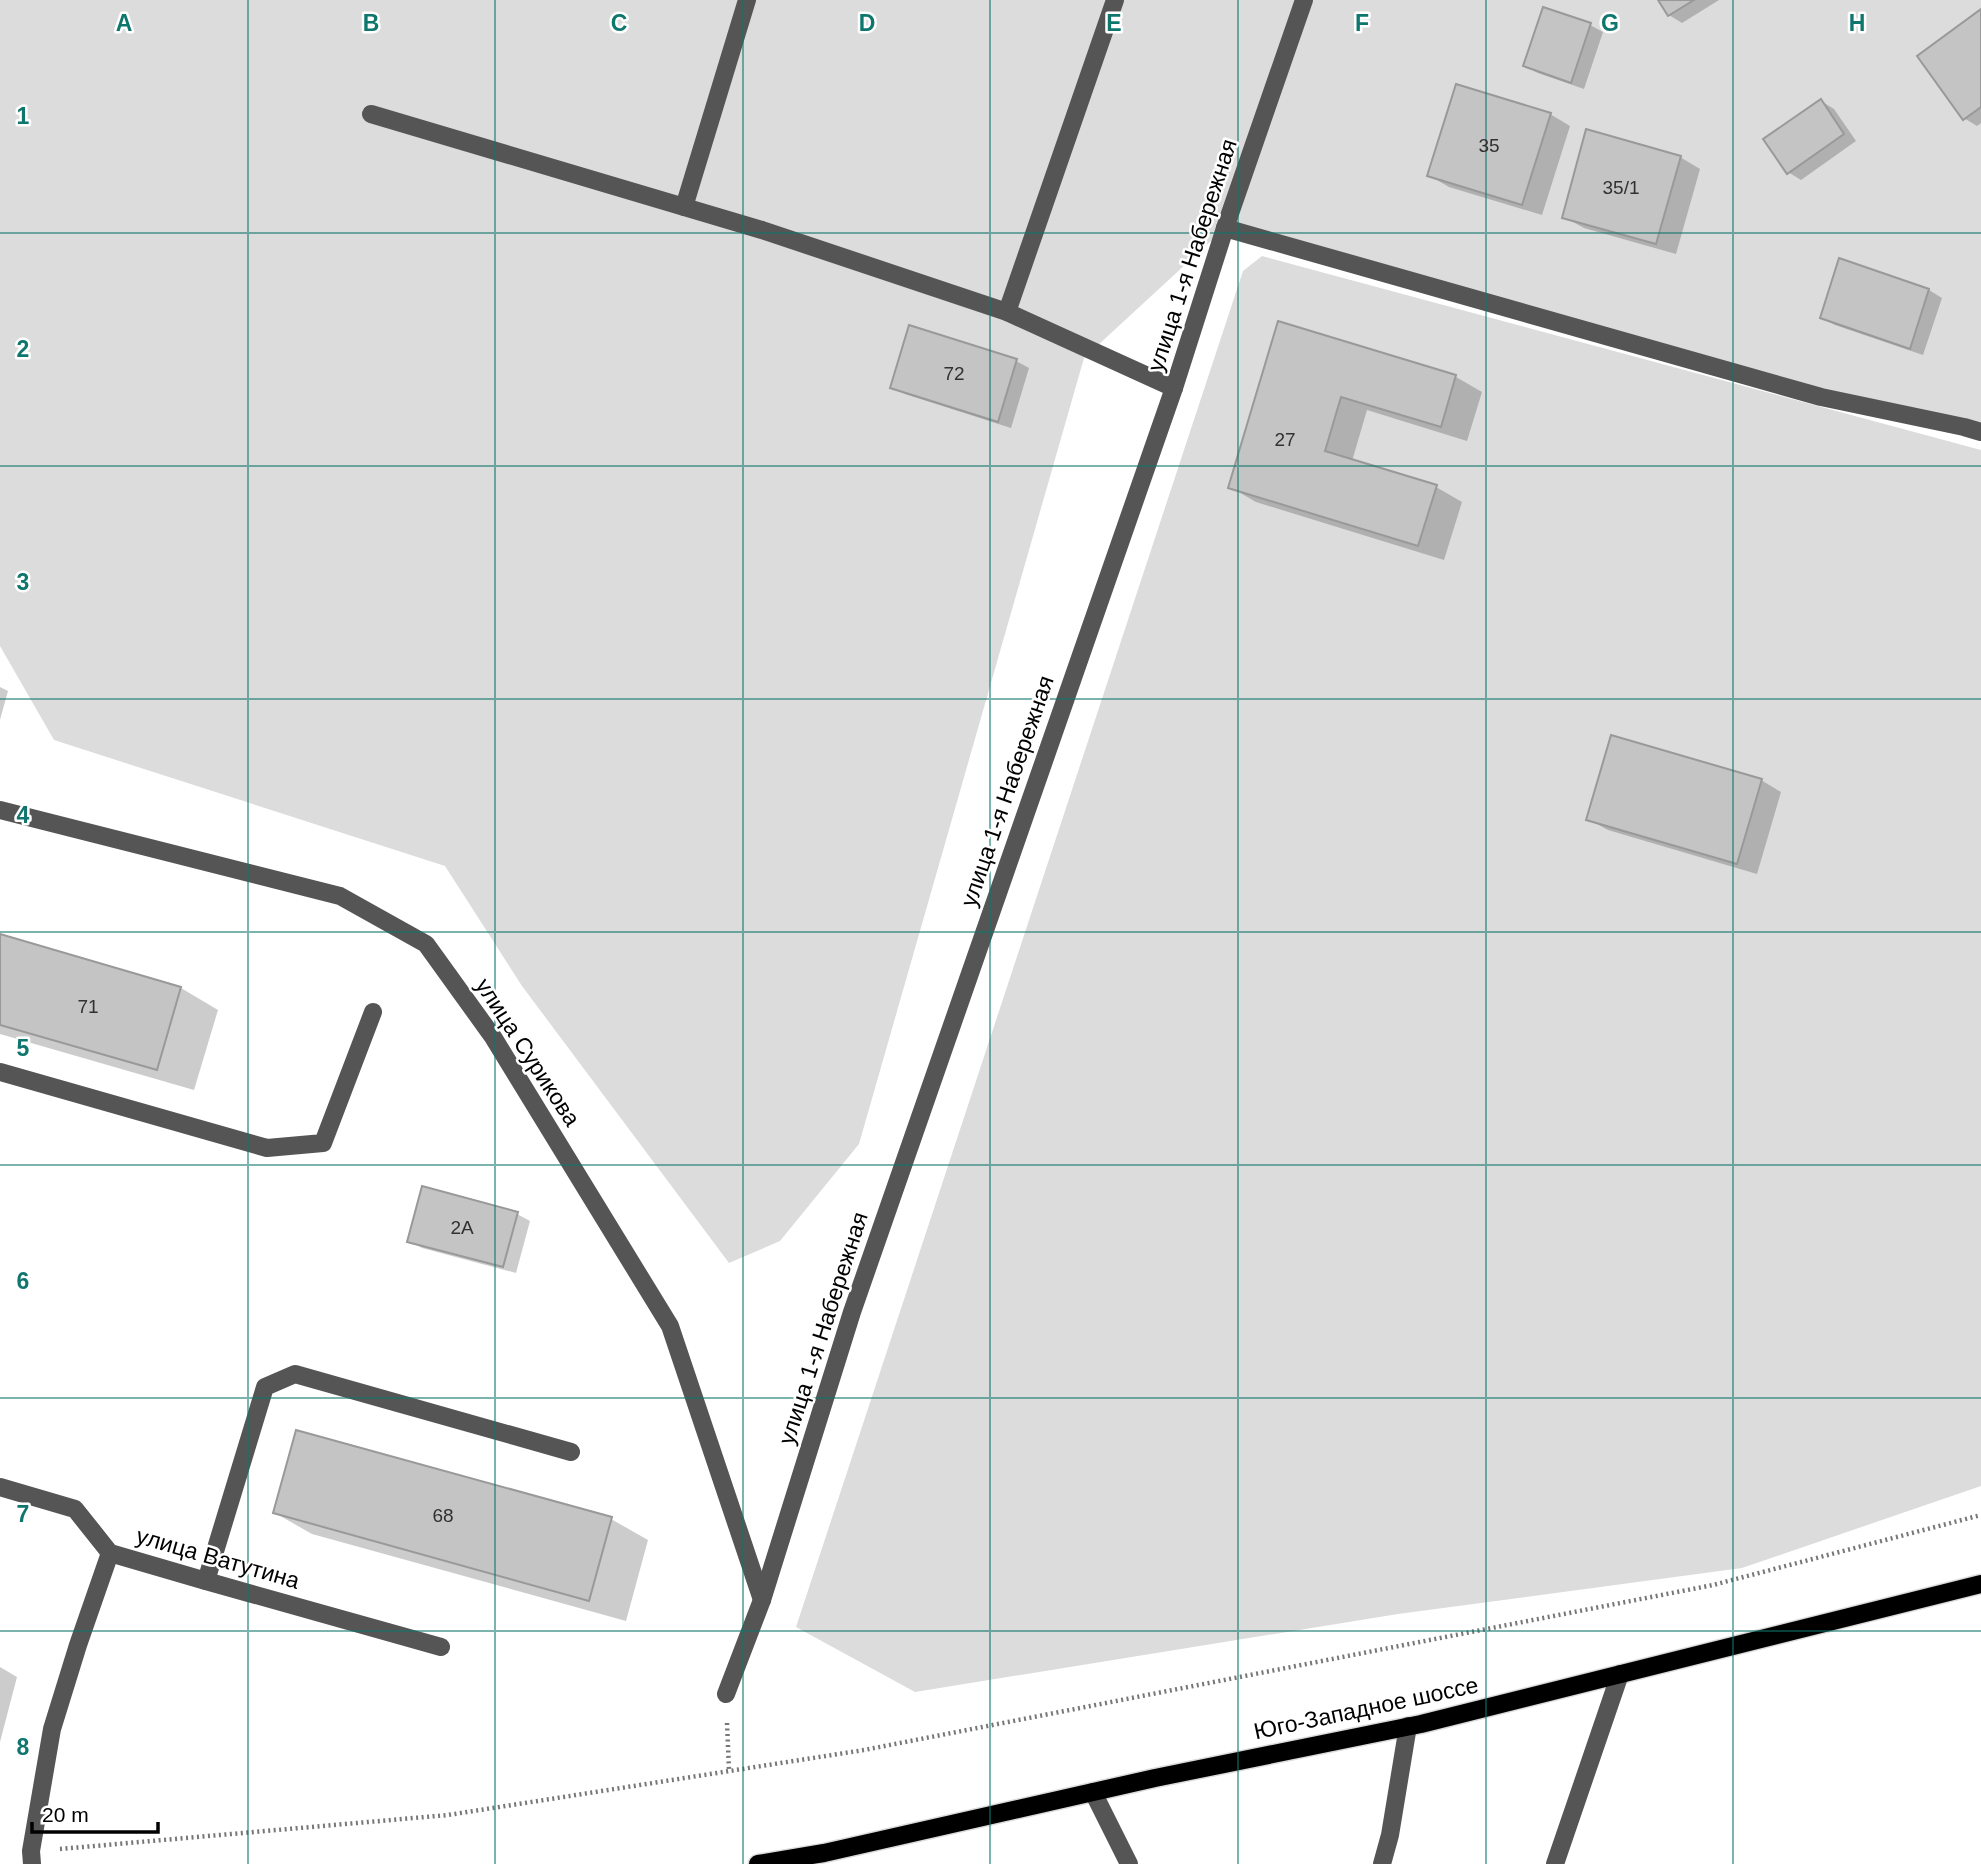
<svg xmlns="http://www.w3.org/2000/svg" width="1981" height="1864" font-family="Arial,sans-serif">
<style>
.green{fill:#dcdcdc}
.shadow{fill:#0003}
.building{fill:#c4c4c4;stroke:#999;stroke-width:2}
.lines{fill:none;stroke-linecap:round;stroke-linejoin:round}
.major-casing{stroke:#dbdbdb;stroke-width:21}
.path{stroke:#777;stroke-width:4.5;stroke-dasharray:2 3.5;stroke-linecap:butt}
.minor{stroke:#555;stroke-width:18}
.major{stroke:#000;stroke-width:18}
.grid{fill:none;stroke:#0f766e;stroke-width:2;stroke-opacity:0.55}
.labels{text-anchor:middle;stroke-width:5;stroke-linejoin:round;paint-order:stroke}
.number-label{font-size:19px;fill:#313131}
.street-label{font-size:23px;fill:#000;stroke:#fff}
.grid-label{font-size:23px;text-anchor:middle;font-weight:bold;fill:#0f766e;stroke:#fff;stroke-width:5;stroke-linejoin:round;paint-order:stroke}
</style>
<rect width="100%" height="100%" fill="#fff"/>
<g class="green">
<path d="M 0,0 L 1981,0 L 1981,432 L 1225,228 L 1084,358 L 859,1144 L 780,1241 L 729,1263 L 522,986 L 445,866 L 54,740 L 0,646 Z"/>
<path d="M 1262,256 L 1981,450 L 1981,1486 L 1742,1568 L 1398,1614 L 915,1692 L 796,1627 L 1243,271 Z"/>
</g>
<g class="shadow">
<path d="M 1660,0 L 1719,0 L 1682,23 L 1669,15 Z"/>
<path d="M 1981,11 L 1981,123 L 1977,126 L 1964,118 Z"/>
<path d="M 1590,25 L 1603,32 L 1584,89 L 1538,73 L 1525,66 Z"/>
<path d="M 1821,101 L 1834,109 L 1856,141 L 1801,180 L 1788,172 Z"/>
<path d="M 1550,114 L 1570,126 L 1542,215 L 1449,187 L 1430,176 Z"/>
<path d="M 1680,157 L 1700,169 L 1676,254 L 1584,228 L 1564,217 Z"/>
<path d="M 1929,290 L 1942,298 L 1923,355 L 1835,325 L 1822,318 Z"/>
<path d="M 1279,323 L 1456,377 L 1482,392 L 1467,441 L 1367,410 L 1352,461 L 1436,487 L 1462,502 L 1444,560 L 1256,502 L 1230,487 Z"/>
<path d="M 910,327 L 1016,361 L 1029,368 L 1011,428 L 905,394 L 892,387 Z"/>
<path d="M 0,687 L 8,691 L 0,720 Z"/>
<path d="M 1761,780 L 1781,792 L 1757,874 L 1608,830 L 1588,819 Z"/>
<path d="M 0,936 L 181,988 L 218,1010 L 194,1090 L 0,1034 Z"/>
<path d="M 517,1214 L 530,1221 L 516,1273 L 422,1248 L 409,1241 Z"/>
<path d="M 275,1513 L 611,1519 L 648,1540 L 626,1621 L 312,1534 Z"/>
<path d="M 0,1667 L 17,1677 L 0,1742 Z"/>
</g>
<g class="building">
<path d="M 1658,0 L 1694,0 L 1668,16 Z"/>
<path d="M 1543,7 L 1591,23 L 1571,83 L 1523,66 Z"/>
<path d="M 1981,9 L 1981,107 L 1963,120 L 1917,56 Z"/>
<path d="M 1456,84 L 1551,113 L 1522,205 L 1427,176 Z"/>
<path d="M 1821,99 L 1844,134 L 1787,174 L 1763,139 Z"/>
<path d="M 1586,129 L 1681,156 L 1656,244 L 1562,218 Z"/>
<path d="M 1839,258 L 1929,289 L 1910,349 L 1820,318 Z"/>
<path d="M 1278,321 L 1456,375 L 1441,427 L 1341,397 L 1325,451 L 1437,485 L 1418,546 L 1228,488 Z"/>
<path d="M 909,325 L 1017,359 L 998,422 L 890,388 Z"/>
<path d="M 1611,735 L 1762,779 L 1737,864 L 1586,820 Z"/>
<path d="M 0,934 L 181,987 L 157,1070 L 0,1025 Z"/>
<path d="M 422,1186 L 518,1212 L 503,1267 L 407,1242 Z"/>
<path d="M 296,1430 L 612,1517 L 589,1601 L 273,1513 Z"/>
</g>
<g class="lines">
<g class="major-casing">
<path id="major" d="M 758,1864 L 824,1853 L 1155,1778 L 1421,1724 L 1981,1584"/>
</g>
<g class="path">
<path d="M 727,1723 L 729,1770"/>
<path d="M 60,1849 L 448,1815 L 864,1750 L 1713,1585 L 1981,1515"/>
</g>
<g class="minor">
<path d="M 371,114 L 762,230 L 1007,312 L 1174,388"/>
<path d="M 684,207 L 747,0"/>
<path d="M 1225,228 L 1821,397 L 1964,427 L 1981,432"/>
<path d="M 1007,312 L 1115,0"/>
<path d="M 0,810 L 340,896 L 426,944 L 493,1037 L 670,1326 L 762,1600"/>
<path d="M 0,1072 L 267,1148 L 323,1143 L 373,1012"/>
<path d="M 0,1487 L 75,1509 L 110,1553 L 206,1581 L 441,1647"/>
<path d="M 206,1581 L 265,1387 L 295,1374 L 571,1452"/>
<path d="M 726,1694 L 762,1600 L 852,1312 L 1174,388 L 1225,228 L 1304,0"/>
<path d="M 1093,1792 L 1129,1864"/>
<path d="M 32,1864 L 31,1851 L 52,1729 L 78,1645 L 110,1553"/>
<path d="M 1382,1864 L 1390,1835 L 1408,1726"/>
<path d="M 1555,1864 L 1620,1674"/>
</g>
<use href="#major" class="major"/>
</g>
<path class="grid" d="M 248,0 L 248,1864M 495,0 L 495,1864M 743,0 L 743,1864M 990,0 L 990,1864M 1238,0 L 1238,1864M 1486,0 L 1486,1864M 1733,0 L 1733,1864M 0,233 L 1981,233M 0,466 L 1981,466M 0,699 L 1981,699M 0,932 L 1981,932M 0,1165 L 1981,1165M 0,1398 L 1981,1398M 0,1631 L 1981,1631"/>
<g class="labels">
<g class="number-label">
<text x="1489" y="152">35</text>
<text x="1621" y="194">35/1</text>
<text x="954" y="380">72</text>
<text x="1285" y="446">27</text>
<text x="88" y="1013">71</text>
<text x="462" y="1234">2А</text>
<text x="443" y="1522">68</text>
</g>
<g class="street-label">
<text transform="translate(1192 255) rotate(-72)" y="8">улица 1-я Набережная</text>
<text transform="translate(1007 791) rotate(-71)" y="8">улица 1-я Набережная</text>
<text transform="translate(528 1052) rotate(57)" y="8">улица Сурикова</text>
<text transform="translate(823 1328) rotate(-72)" y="8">улица 1-я Набережная</text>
<text transform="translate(218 1558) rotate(16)" y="8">улица Ватутина</text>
<text transform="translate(1366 1708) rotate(-12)" y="8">Юго-Западное шоссе</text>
</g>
</g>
<g class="grid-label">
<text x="124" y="31">A</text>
<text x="371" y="31">B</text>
<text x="619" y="31">C</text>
<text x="867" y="31">D</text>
<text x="1114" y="31">E</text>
<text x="1362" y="31">F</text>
<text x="1610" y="31">G</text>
<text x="1857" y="31">H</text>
<text x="23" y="124">1</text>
<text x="23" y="357">2</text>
<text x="23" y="590">3</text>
<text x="23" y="823">4</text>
<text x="23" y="1056">5</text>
<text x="23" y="1289">6</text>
<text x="23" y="1522">7</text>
<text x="23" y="1755">8</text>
</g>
<path d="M32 1822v10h126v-10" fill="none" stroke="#000000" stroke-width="3.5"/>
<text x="42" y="1822" font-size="21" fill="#000000" stroke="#ffffff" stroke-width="5" paint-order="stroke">20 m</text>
</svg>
